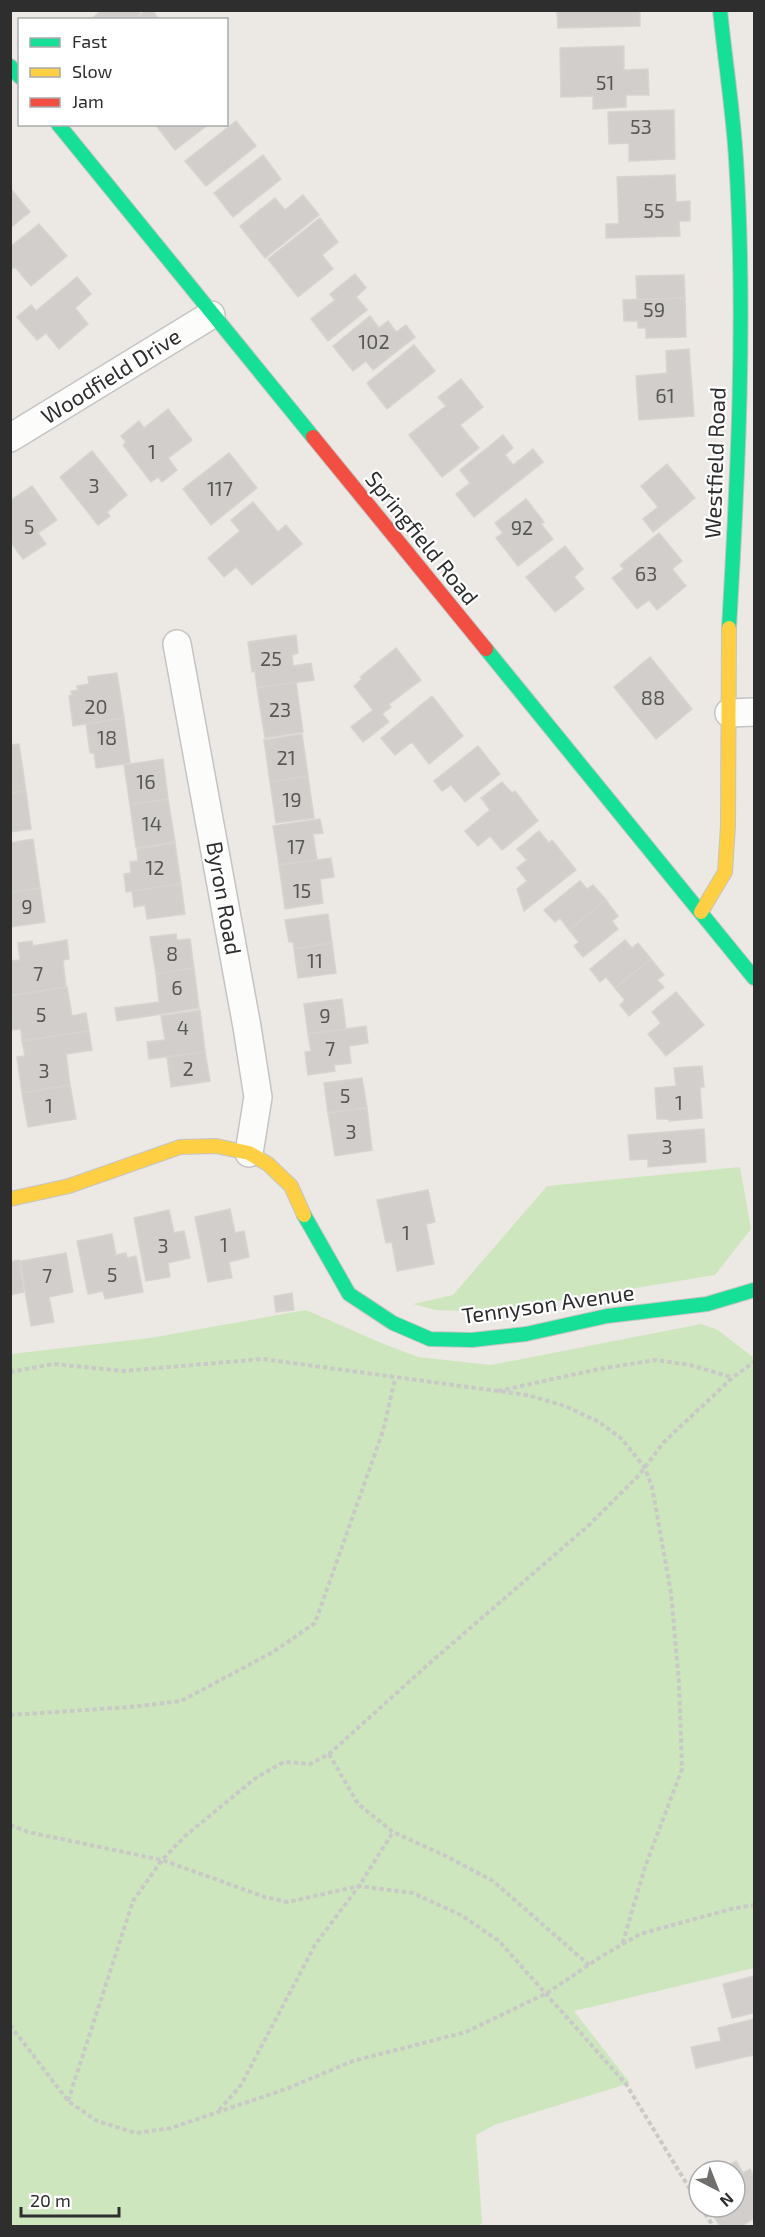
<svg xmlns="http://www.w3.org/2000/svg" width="765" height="2237" font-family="'Exo 2',sans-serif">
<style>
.green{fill:#cee6be}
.building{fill:#d1cecb;stroke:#d7d4d0;stroke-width:1.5}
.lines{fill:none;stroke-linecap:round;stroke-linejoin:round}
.street-casing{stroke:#c5c4c5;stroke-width:30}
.fast-casing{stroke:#c5c4c5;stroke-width:16}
.slow-casing{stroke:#c5c4c5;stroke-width:16}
.jam-casing{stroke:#c5c4c5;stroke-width:16}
.path{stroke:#c9c9c8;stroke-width:4;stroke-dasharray:4.5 3;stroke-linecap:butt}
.street{stroke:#fcfcfb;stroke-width:27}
.fast{stroke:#16e098;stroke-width:14}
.slow{stroke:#ffcf43;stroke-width:14}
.jam{stroke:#f24e42;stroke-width:14}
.labels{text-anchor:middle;stroke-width:4.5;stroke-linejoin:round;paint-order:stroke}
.number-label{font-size:20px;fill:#585857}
.street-label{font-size:22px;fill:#2e2e2e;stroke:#fff}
</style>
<rect width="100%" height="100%" fill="#ece8e4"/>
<g class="green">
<path d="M 740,1167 L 751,1229 L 715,1275 L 490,1312 L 436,1310 L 413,1304 L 453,1295 L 547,1186 Z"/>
<path d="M 306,1310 L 379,1342 L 418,1357 L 491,1365 L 701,1324 L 718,1330 L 754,1358 L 754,1968 L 574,2011 L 630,2083 L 494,2125 L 476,2135 L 482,2222 L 480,2226 L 11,2226 L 11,1354 L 150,1338 Z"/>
</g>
<g class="building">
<path d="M 102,10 L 138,10 L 141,15 L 134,20 L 90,20 Z"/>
<path d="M 146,10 L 152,10 L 159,19 L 134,20 Z"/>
<path d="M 557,10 L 640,10 L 640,26 L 558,28 Z"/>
<path d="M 624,46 L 624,70 L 648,69 L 649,95 L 626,95 L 626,107 L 593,109 L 593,96 L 561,97 L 560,48 Z"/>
<path d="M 674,110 L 675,159 L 629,161 L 629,143 L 609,144 L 608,112 Z"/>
<path d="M 236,121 L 256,146 L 206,186 L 185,161 Z"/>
<path d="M 155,124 L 209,124 L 175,150 Z"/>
<path d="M 263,155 L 281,179 L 233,217 L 214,193 Z"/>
<path d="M 675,175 L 676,202 L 690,201 L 690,221 L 679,221 L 680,236 L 606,238 L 606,224 L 619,224 L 617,177 Z"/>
<path d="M 10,188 L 30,212 L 10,228 Z"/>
<path d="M 303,195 L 319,215 L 265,258 L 240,226 L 275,198 L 285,210 Z"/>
<path d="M 320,218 L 338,242 L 322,255 L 333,269 L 298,297 L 268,259 Z"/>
<path d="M 39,224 L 67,256 L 31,286 L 15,267 L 10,270 L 10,247 Z"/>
<path d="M 355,274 L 366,288 L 356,297 L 367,310 L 328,341 L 311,319 L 335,300 L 330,294 Z"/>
<path d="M 684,275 L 685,298 L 637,300 L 636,276 Z"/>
<path d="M 77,277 L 91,294 L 75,308 L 88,324 L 59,349 L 46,333 L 37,340 L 17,317 L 31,305 L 36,311 Z"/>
<path d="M 685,298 L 686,337 L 646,338 L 646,328 L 638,328 L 638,321 L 624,321 L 623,300 Z"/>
<path d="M 370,316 L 379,328 L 388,321 L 396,332 L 406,325 L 415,337 L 373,370 L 366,361 L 353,371 L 333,346 Z"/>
<path d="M 414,345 L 435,371 L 387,409 L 367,383 Z"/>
<path d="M 689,349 L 694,416 L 639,420 L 636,376 L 667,373 L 666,351 Z"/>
<path d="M 461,379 L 483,407 L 460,425 L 479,448 L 442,477 L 409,435 L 446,406 L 438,397 Z"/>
<path d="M 168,409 L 192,440 L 168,458 L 177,470 L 162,482 L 158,477 L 151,482 L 123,445 L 126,442 L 121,436 L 139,421 L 144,428 Z"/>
<path d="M 503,435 L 513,448 L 505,455 L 513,465 L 533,449 L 543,462 L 474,517 L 456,494 L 470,483 L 460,470 Z"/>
<path d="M 92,451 L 127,495 L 107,512 L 110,516 L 98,525 L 60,477 Z"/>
<path d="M 229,453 L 257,488 L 211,525 L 183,489 Z"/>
<path d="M 667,464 L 695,498 L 653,532 L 643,519 L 658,507 L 641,486 Z"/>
<path d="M 32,486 L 57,520 L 38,533 L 46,544 L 23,559 L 10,541 L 10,501 Z"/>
<path d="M 526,499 L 544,522 L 541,524 L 553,539 L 518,566 L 496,538 L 503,533 L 495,523 Z"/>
<path d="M 253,502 L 278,532 L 286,525 L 302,544 L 252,585 L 236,567 L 224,577 L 208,558 L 240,531 L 231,520 Z"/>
<path d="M 659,533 L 682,561 L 672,569 L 686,586 L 657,610 L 649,600 L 637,609 L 612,578 L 624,569 L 620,565 Z"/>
<path d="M 565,546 L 583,569 L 574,577 L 584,589 L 555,612 L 526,577 Z"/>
<path d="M 296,635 L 298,653 L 292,655 L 293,666 L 311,663 L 314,680 L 257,688 L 255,671 L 252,672 L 248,642 Z"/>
<path d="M 396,648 L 421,680 L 389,704 L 391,707 L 382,714 L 389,722 L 363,742 L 351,727 L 373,710 L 354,686 L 362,679 L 360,677 Z"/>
<path d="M 650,657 L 692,709 L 656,739 L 614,687 Z"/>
<path d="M 117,673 L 124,718 L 73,726 L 69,696 L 72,695 L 71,691 L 78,690 L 77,686 L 89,684 L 88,677 Z"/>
<path d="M 296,682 L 303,732 L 265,738 L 257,688 Z"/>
<path d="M 432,696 L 463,736 L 429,764 L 412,742 L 395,755 L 381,738 Z"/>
<path d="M 124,718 L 130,763 L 96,768 L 94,753 L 90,753 L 86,724 Z"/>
<path d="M 302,734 L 308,776 L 270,782 L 264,740 Z"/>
<path d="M 19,744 L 26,791 L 10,793 L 10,745 Z"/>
<path d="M 478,746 L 500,774 L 465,802 L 451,785 L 442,791 L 434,781 Z"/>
<path d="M 163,759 L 168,799 L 130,805 L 124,765 Z"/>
<path d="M 308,776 L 314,818 L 276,823 L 270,782 Z"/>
<path d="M 502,782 L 512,793 L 515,791 L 538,821 L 502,850 L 490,836 L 478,846 L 465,831 L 490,810 L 481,798 Z"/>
<path d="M 26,791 L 31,829 L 11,832 L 10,793 Z"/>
<path d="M 168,799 L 175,842 L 136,848 L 130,805 Z"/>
<path d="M 320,819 L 323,833 L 313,834 L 317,860 L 279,865 L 273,826 Z"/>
<path d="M 539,831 L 549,843 L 552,840 L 576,870 L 524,911 L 517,889 L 527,881 L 517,868 L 527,860 L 517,849 Z"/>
<path d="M 33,839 L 40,888 L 10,892 L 10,843 Z"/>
<path d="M 175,843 L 181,884 L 126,892 L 124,874 L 131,873 L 130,862 L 138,861 L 137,849 Z"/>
<path d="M 331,858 L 334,877 L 320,879 L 323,903 L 285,909 L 279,865 Z"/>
<path d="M 580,881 L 587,889 L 593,885 L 606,900 L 569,930 L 560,918 L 555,922 L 544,910 Z"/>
<path d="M 181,884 L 185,914 L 147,919 L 145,905 L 134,907 L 132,891 Z"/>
<path d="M 40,888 L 45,922 L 10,927 L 10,892 Z"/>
<path d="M 606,900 L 618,916 L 612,921 L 618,929 L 583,957 L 574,946 L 579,942 L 569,930 Z"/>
<path d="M 328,914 L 332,943 L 294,949 L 293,942 L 289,942 L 285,920 Z"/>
<path d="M 176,934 L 177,940 L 190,939 L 194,968 L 156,974 L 150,937 Z"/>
<path d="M 67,940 L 69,959 L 63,960 L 66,987 L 10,996 L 10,961 L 20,960 L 18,943 L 32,941 L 33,946 Z"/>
<path d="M 625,940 L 632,948 L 638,943 L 651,959 L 615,988 L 606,977 L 600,982 L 590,969 Z"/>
<path d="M 332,943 L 336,973 L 298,978 L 294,949 Z"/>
<path d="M 651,959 L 664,975 L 657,980 L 664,987 L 629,1016 L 620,1005 L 625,1000 L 615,988 Z"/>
<path d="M 194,968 L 199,1008 L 117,1021 L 115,1008 L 159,1002 L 156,974 Z"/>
<path d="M 67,987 L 72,1016 L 86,1013 L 89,1031 L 22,1041 L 21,1029 L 12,1030 L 10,996 Z"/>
<path d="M 676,992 L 704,1025 L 666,1056 L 648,1034 L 661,1023 L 652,1012 Z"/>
<path d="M 342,999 L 346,1029 L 308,1034 L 304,1004 Z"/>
<path d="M 200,1010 L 205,1052 L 149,1059 L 147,1042 L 165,1040 L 161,1016 Z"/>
<path d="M 366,1026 L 368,1043 L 349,1046 L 351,1063 L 334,1065 L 335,1071 L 308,1075 L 305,1052 L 311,1051 L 308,1034 Z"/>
<path d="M 89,1031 L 92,1050 L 66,1054 L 70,1085 L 22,1093 L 17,1057 L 25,1056 L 22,1041 Z"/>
<path d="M 205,1052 L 210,1081 L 171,1087 L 167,1057 Z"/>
<path d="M 702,1066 L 704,1087 L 700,1087 L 702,1118 L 669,1121 L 669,1119 L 657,1119 L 655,1088 L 676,1086 L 674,1068 Z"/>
<path d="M 362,1078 L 367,1108 L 328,1113 L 324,1083 Z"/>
<path d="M 70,1085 L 76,1119 L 28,1127 L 22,1093 Z"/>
<path d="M 367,1108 L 372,1150 L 335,1156 L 328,1113 Z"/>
<path d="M 704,1129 L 706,1162 L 648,1167 L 648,1159 L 630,1160 L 628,1135 Z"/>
<path d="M 428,1190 L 435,1222 L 426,1224 L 434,1264 L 397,1271 L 392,1242 L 386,1243 L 377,1200 Z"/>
<path d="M 230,1209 L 235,1233 L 244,1231 L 249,1257 L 229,1262 L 232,1278 L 208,1282 L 195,1217 Z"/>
<path d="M 169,1210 L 174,1233 L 184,1231 L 190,1258 L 168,1263 L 170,1277 L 146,1281 L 134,1218 Z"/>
<path d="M 112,1234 L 116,1255 L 126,1253 L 127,1258 L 136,1256 L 143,1292 L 105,1299 L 103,1291 L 88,1294 L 77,1241 Z"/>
<path d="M 66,1253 L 73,1292 L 49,1297 L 54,1322 L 31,1326 L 20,1261 Z"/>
<path d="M 19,1260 L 24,1292 L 10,1295 L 10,1262 Z"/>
<path d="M 292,1293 L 294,1310 L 276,1312 L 274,1296 Z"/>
<path d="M 754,1976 L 754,2013 L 732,2018 L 723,1984 Z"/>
<path d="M 754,2019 L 754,2055 L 696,2068 L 691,2047 L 721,2041 L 718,2028 Z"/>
<path d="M 736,2161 L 743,2173 L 750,2169 L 754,2177 L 754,2218 L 742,2226 L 720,2226 L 708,2207 L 735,2207 L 735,2171 L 719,2171 Z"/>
</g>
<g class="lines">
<g class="street-casing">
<g id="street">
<path d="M 10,438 L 211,315"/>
<path d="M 177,644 L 247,1027 L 258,1097 L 249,1153"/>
<path d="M 729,713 L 754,712"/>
</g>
</g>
<g class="fast-casing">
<g id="fast">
<path d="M 720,10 C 725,60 733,110 736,159 C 746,315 738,473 729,628"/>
<path d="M 10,66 L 20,77"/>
<path d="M 58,124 L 313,437"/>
<path d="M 486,649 L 754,978"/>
<path d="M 304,1215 L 349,1294 L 393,1323 L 430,1339 L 472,1340 L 526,1334 L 607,1316 L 707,1304 L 754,1290"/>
</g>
</g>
<g class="slow-casing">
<g id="slow">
<path d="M 701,912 L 725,872 L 728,826 L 729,628"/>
<path d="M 10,1199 L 69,1186 L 180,1147 L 216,1146 L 249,1153 L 268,1164 L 291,1186 L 304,1215"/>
</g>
</g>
<g class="jam-casing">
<path id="jam" d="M 313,437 L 486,649"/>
</g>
<g class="path">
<path d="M 10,1372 L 54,1364 L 123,1371 L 263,1359 L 527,1395 L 565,1406 L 599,1422 L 622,1439 L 645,1468 L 652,1487 L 671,1593 L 679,1683 L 682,1769 L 645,1867 L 622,1945"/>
<path d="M 498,1391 L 599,1369 L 656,1360 L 690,1365 L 731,1377"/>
<path d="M 10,1715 L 130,1707 L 181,1701 L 273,1652 L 315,1623 L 383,1431 L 395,1379"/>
<path d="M 329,1754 L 358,1804 L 393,1832 L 446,1856 L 493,1881 L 589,1965"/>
<path d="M 10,1825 L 28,1832 L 162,1860 L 265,1897 L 288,1902 L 359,1886 L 413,1893 L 461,1915 L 499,1941 L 626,2084 L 699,2204"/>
<path d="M 10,2025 L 68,2101 L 97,2121 L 136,2133 L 171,2128 L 286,2089 L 353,2061 L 466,2032 L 547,1993 L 602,1956 L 640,1934 L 731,1909 L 754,1905"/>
<path d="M 68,2101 L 133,1901 L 162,1860 L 185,1836 L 257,1777 L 284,1762 L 310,1764 L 329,1754 L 431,1662 L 588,1526 L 639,1475 L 664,1442 L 732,1378 L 754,1362"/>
<path d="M 219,2110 L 241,2085 L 315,1945 L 359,1886 L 393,1832"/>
<path d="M 701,2207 L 713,2226"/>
</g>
<use href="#street" class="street"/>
<use href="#fast" class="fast"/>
<use href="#slow" class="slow"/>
<use href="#jam" class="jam"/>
</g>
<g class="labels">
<g class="number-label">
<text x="605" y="90">51</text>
<text x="641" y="134">53</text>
<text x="654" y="218">55</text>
<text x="654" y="317">59</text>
<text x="374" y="349">102</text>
<text x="665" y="403">61</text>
<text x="152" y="459">1</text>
<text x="94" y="493">3</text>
<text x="220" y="496">117</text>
<text x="29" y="534">5</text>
<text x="522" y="535">92</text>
<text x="646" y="581">63</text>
<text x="271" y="666">25</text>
<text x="653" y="705">88</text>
<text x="96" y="714">20</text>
<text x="280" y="717">23</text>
<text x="107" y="745">18</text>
<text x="286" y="765">21</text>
<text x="146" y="789">16</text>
<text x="292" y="807">19</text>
<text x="152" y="831">14</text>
<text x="296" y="854">17</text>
<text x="155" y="875">12</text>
<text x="302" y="898">15</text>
<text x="27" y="914">9</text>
<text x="172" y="961">8</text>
<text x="315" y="968">11</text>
<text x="38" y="981">7</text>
<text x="177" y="995">6</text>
<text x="41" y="1022">5</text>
<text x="325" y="1023">9</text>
<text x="183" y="1035">4</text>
<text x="330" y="1056">7</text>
<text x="188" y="1076">2</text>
<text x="44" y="1078">3</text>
<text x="345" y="1103">5</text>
<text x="679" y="1110">1</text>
<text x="49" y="1113">1</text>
<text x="351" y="1139">3</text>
<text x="667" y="1154">3</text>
<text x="406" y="1240">1</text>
<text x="224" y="1252">1</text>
<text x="163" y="1253">3</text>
<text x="112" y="1282">5</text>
<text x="47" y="1283">7</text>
</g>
<g class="street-label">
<text transform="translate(111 376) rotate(-32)" y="8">Woodfield Drive</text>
<text transform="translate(715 463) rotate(-88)" y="8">Westfield Road</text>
<text transform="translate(422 538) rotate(51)" y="8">Springfield Road</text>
<text transform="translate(224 898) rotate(80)" y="8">Byron Road</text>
<text transform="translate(548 1304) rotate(-8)" y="8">Tennyson Avenue</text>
</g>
</g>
<rect width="765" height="2237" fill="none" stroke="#2e2e2e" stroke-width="24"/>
<rect x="18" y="18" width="210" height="108" fill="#ffffff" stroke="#ababab" stroke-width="1.5"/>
<rect x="30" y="38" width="30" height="9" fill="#16e098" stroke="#ababab" stroke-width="1.5"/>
<text x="72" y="48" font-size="18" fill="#2e2e2e">Fast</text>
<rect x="30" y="68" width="30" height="9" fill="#ffcf43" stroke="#ababab" stroke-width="1.5"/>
<text x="72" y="78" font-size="18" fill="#2e2e2e">Slow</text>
<rect x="30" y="98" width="30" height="9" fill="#f24e42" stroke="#ababab" stroke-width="1.5"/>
<text x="72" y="108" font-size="18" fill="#2e2e2e">Jam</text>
<g transform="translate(717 2189) rotate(138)"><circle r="28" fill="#ffffff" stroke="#ababab" stroke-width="1.5"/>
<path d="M0-4.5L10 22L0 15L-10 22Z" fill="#706f6e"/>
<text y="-9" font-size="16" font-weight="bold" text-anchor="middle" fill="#2e2e2e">N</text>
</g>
<path d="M21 2207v9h98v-9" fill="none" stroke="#2e2e2e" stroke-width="3"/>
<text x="30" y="2207" font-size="18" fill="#2e2e2e" stroke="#ffffff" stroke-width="4.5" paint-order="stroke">20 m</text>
</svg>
